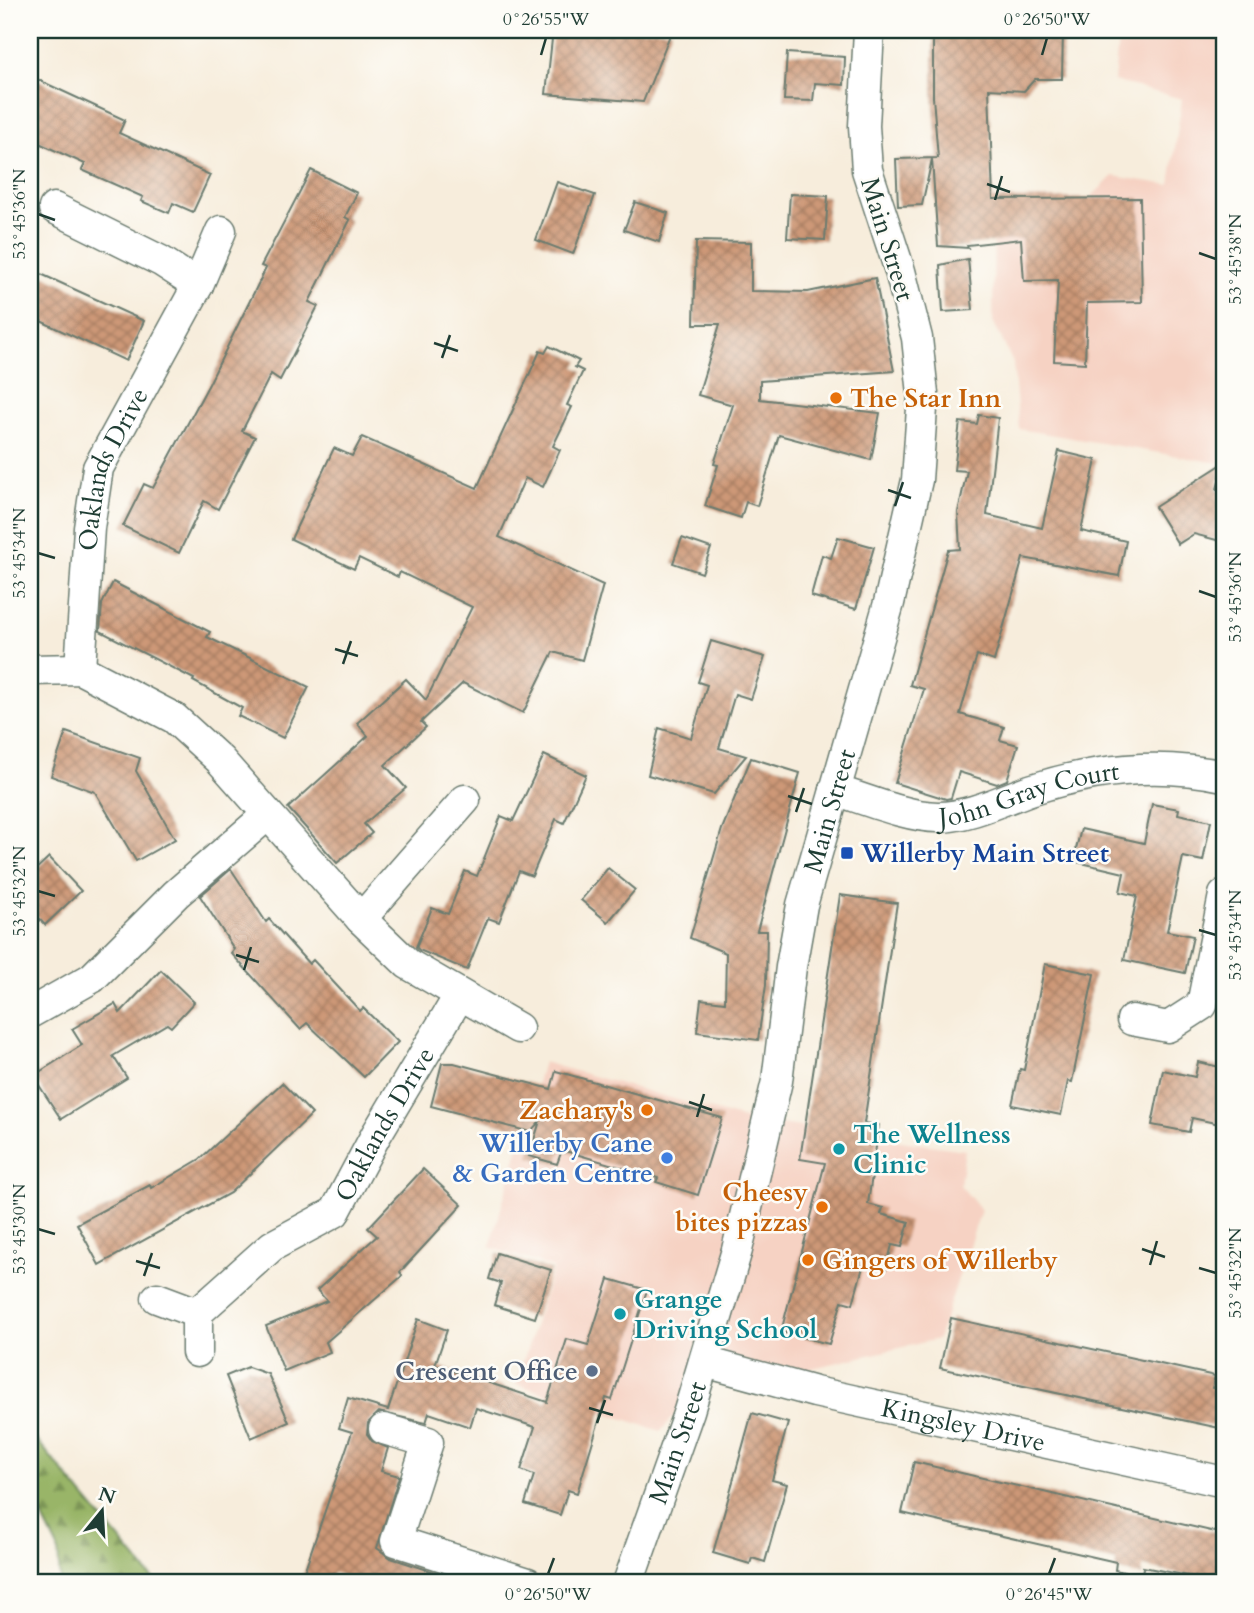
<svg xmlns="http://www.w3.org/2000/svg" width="1254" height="1613" font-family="Cardo,serif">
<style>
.built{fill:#f6d2c3}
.forest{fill:url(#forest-firs);stroke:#5c794e;stroke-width:2}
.building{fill:url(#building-cross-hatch)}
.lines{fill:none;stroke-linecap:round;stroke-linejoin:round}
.street-casing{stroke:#6b7b6f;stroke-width:33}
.street{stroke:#fff;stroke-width:30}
.ticks{fill:none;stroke:#1f3d34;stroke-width:2.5}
.food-dot{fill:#e8710a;stroke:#fdfcf7;stroke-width:2.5}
.transit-dot{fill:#1a4fb4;stroke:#fdfcf7;stroke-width:2.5}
.culture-dot{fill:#0f9aa8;stroke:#fdfcf7;stroke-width:2.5}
.shop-dot{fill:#3f7fe0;stroke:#fdfcf7;stroke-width:2.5}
.service-dot{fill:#5c6f8a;stroke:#fdfcf7;stroke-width:2.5}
.labels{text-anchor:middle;stroke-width:5;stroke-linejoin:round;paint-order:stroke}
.street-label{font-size:26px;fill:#1f3d34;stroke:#fdfcf7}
.food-label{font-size:26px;font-weight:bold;fill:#c56008;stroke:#fdfcf7;text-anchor:start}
.transit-label{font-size:26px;font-weight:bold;fill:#164399;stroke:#fdfcf7;text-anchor:start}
.culture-label{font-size:26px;font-weight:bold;fill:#0d838f;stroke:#fdfcf7;text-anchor:start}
.shop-label{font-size:26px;font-weight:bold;fill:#366cbe;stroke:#fdfcf7;text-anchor:end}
.service-label{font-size:26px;font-weight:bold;fill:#4e5e75;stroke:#fdfcf7;text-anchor:end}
.neatline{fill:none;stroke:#1f3d34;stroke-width:2.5}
.ticks-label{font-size:18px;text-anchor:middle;fill:#1f3d34}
</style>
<defs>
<pattern id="forest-firs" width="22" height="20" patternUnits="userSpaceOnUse" patternTransform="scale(1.75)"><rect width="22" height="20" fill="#99b567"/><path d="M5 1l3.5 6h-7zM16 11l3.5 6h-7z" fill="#7c9456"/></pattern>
<pattern id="building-cross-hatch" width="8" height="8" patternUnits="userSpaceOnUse" patternTransform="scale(1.75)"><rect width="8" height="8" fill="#cd9877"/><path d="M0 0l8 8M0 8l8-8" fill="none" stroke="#a67d62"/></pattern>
</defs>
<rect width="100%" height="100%" fill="#fdfcf7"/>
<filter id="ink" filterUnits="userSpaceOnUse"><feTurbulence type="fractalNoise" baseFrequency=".0143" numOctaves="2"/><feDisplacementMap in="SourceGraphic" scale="14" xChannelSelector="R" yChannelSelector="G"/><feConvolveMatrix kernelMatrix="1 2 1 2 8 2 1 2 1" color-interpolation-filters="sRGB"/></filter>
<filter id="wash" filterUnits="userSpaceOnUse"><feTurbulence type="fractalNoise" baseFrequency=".00686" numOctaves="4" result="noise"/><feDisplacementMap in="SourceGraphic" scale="28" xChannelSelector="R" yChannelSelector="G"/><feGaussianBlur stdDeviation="1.57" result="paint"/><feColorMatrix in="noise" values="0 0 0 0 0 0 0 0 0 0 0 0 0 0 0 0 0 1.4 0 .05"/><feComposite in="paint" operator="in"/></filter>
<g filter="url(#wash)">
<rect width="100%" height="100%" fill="#f7eddc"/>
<g class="built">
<path d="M 1119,30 L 1224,30 L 1224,464 L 1019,429 L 1013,363 L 993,321 L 994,198 L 1090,198 L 1113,176 L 1170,185 L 1182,99 L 1114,81 Z"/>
<path d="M 543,1062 L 744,1119 L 965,1150 L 960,1185 L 981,1210 L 938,1339 L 800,1371 L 711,1375 L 661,1431 L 516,1384 L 553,1268 L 490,1247 Z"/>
</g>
<path class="forest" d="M 30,1432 L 156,1583 L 60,1583 L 58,1549 L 30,1491 Z"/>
<g id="blocks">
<g class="building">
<path d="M 553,30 L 672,30 L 643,102 L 546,94 Z"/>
<path d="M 950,30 L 1063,30 L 1062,79 L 1035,79 L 1024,91 L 989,89 L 993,199 L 1140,198 L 1142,302 L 1087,303 L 1085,363 L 1054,361 L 1058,280 L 1024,281 L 1021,239 L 967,245 L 968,248 L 938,246 L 932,159 L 922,205 L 898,206 L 896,159 L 938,158 L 933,97 L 933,36 L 949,36 Z"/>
<path d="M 787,53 L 845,57 L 844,85 L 815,83 L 813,101 L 784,100 Z"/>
<path d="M 30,76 L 125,120 L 119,133 L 210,175 L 193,212 L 173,203 L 169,213 L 141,201 L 143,197 L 82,170 L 85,164 L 30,139 Z"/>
<path d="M 311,170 L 357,193 L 345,217 L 350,220 L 309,302 L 318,306 L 280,380 L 271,374 L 242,431 L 255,437 L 218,509 L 204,501 L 179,553 L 123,526 L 144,484 L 153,488 L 209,384 L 266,268 L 261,266 Z"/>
<path d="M 557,182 L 595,195 L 573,254 L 536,240 Z"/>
<path d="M 790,194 L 828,196 L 825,240 L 787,238 Z"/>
<path d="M 635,202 L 668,213 L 659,242 L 624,230 Z"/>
<path d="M 696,241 L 751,242 L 751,291 L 808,292 L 875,278 L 894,371 L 760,381 L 760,399 L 880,413 L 871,460 L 779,435 L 757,506 L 746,502 L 741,518 L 705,506 L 718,465 L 714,464 L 733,405 L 698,395 L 720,324 L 694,324 Z"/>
<path d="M 968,259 L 973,310 L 943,312 L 940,265 Z"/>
<path d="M 30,269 L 144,321 L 126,361 L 30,316 Z"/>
<path d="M 549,346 L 579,361 L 575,367 L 583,371 L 567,405 L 572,407 L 553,446 L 560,450 L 543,487 L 525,478 L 499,537 L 603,585 L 582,660 L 553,652 L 523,713 L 463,683 L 421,722 L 426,727 L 385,765 L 406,788 L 364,824 L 372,833 L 337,863 L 288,808 L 368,736 L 357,723 L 406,679 L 426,700 L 472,607 L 400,572 L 398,577 L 359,558 L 354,569 L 291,539 L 334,448 L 352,456 L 362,437 L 477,488 L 540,351 L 545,353 Z"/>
<path d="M 979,415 L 998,418 L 987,515 L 1042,528 L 1059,451 L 1096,460 L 1081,531 L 1126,541 L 1119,576 L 1023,558 L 994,661 L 977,655 L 960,714 L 1004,727 L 1000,740 L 1018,745 L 1007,780 L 997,784 L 959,772 L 951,798 L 946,799 L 895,783 L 924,689 L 910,685 L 948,550 L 960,549 L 958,512 L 967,471 L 954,470 L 960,422 L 977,424 Z"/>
<path d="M 1224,463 L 1217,489 L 1224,491 L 1224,542 L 1194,534 L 1178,544 L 1155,507 Z"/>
<path d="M 838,537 L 874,547 L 856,609 L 811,596 L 822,555 L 831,558 Z"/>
<path d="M 682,538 L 711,548 L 702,573 L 673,563 Z"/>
<path d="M 113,582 L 210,632 L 207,637 L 309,687 L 283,738 L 238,716 L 242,708 L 193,681 L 194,679 L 100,631 L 102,604 Z"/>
<path d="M 711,641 L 765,657 L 751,699 L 735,694 L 719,748 L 746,756 L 714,794 L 648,775 L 659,728 L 691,738 L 707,685 L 698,682 Z"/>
<path d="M 66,732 L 140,758 L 136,771 L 175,839 L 136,861 L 95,792 L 51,776 Z"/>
<path d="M 544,755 L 586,775 L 564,823 L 556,819 L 532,876 L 519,871 L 499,922 L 488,918 L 467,970 L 419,950 L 416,947 L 432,908 L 448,914 L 465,871 L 477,876 L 501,816 L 513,821 Z"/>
<path d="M 751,758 L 800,773 L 757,931 L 767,931 L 766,985 L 758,1040 L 697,1032 L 701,999 L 725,1002 L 726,953 L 690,938 L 722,829 Z"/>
<path d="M 1152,804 L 1179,809 L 1178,814 L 1211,821 L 1203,861 L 1183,857 L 1167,931 L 1193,936 L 1185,973 L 1124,960 L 1137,896 L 1120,892 L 1124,873 L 1073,861 L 1081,829 L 1144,843 Z"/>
<path d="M 49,857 L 81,891 L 45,925 L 30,909 L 30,875 Z"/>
<path d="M 608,868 L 635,890 L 608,922 L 581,900 Z"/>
<path d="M 231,869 L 266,922 L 269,919 L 309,964 L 313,960 L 360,1011 L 363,1008 L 398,1042 L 364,1077 L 307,1023 L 300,1029 L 231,953 L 234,949 L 200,896 Z"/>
<path d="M 840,895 L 897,903 L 864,1123 L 879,1125 L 868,1204 L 883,1208 L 881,1214 L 909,1222 L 902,1247 L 892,1245 L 886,1269 L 864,1263 L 853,1304 L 842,1301 L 829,1344 L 781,1332 L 825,1163 L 800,1159 Z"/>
<path d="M 1045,964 L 1094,974 L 1072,1082 L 1068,1081 L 1061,1115 L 1012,1105 L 1020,1069 L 1024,1070 Z"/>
<path d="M 161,970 L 194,1002 L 171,1027 L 167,1024 L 113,1056 L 127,1078 L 61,1119 L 33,1076 L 82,1045 L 72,1029 L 115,1004 L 120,1013 Z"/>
<path d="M 1198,1062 L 1224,1068 L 1224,1125 L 1192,1118 L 1189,1132 L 1152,1125 L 1163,1070 L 1195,1077 Z"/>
<path d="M 442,1063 L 454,1063 L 551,1089 L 556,1071 L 722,1118 L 698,1195 L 656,1182 L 658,1178 L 562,1150 L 557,1164 L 529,1156 L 540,1121 L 530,1132 L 431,1106 Z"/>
<path d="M 282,1083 L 312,1114 L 230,1193 L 99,1265 L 77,1224 L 150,1185 L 151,1188 L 200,1159 Z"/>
<path d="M 423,1169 L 462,1205 L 400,1272 L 402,1276 L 326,1342 L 330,1352 L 284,1371 L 266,1326 L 327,1301 L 317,1290 L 377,1236 L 368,1228 Z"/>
<path d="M 497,1253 L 551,1270 L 535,1318 L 494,1305 L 501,1283 L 489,1279 Z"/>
<path d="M 609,1279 L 647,1290 L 612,1400 L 606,1398 L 577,1493 L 568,1490 L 560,1515 L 525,1504 L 534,1475 L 521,1470 L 535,1427 L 476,1408 L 470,1427 L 429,1413 L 426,1423 L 379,1412 L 368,1423 L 367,1434 L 372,1441 L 388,1448 L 381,1471 L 399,1476 L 377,1548 L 391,1558 L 468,1583 L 364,1583 L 333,1573 L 330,1583 L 302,1578 L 352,1432 L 339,1428 L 348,1398 L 388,1410 L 418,1319 L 447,1330 L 435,1365 L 547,1402 L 567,1339 L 588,1345 Z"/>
<path d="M 951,1318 L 1215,1376 L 1212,1388 L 1224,1390 L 1224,1429 L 940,1368 Z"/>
<path d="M 248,1367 L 268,1374 L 289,1422 L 251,1438 L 226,1376 Z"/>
<path d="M 752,1413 L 788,1423 L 772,1480 L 787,1484 L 765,1562 L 752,1558 L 750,1564 L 713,1553 Z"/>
<path d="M 914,1462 L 1224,1534 L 1224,1583 L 1143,1567 L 1142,1576 L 1115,1570 L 1116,1562 L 902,1513 Z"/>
</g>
</g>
</g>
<g filter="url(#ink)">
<use href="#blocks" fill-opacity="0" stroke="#6b7b6f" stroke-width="2"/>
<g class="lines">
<g class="street-casing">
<g id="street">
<path d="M 54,208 L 161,261 L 198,285"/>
<path id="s1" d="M 80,669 L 89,528 L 98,468 L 198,285 L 221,231"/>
<path d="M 30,670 L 80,669 L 174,718 L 220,760 L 361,919 L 408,964 L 518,1028"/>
<path id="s2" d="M 835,790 C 864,799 908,817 938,817 C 968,817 1002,800 1030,790 C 1093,769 1159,762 1224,776"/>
<path d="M 361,919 L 465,800"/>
<path d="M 30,1013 L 92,978 L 176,894 L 266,816"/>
<path d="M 1132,1020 L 1168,1027 L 1202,1005 L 1224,895"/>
<path d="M 157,1298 L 197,1313 L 197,1352"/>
<path id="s3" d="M 197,1313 L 272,1246 L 335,1212 L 376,1135 L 459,996"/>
<path id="s4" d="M 705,1362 L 815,1392 L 1224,1482"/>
<path d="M 384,1429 L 428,1442 L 396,1541 L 528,1583"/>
<path id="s5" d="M 628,1583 L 689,1411 L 737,1250 L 777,1081 L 791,967 L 802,905 L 889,603 L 917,480 L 923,394 L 917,338 L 900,271 L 867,170 L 864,126 L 869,30"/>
</g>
</g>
<use href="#street" class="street"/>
</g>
</g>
<path class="ticks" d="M 541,55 L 546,38M 1042,55 L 1047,38M 987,184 L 1010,192M 995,200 L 1002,176M 38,214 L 55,220M 1199,253 L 1216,259M 434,343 L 458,351M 442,358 L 450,335M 888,490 L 911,498M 895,506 L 903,482M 38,553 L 55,558M 1199,591 L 1216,597M 335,649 L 358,656M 343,664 L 351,641M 788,796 L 812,804M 796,812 L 804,788M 38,891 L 55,896M 1199,930 L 1216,935M 236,955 L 259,962M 244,970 L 251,947M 689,1102 L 712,1110M 697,1117 L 704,1094M 38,1229 L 55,1234M 1142,1249 L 1165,1257M 136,1261 L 160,1268M 1150,1265 L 1157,1241M 1199,1268 L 1216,1273M 144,1276 L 152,1253M 589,1408 L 613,1415M 597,1423 L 605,1400M 548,1574 L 554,1558M 1049,1574 L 1055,1558"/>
<g class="food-dot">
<circle cx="836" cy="398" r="7"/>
<circle cx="647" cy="1110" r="7"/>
<circle cx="822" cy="1207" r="7"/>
<circle cx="808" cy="1260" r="7"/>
</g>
<rect class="transit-dot" x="840" y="846" width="14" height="14" rx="3.5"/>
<g class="culture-dot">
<circle cx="839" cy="1149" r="7"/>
<circle cx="620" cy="1314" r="7"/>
</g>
<circle class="shop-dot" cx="667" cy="1158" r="7"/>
<circle class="service-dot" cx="592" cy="1371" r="7"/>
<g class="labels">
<g class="street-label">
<text transform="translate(888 239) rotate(73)" y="9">Main Street</text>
<text dy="9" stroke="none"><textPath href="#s1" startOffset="205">Oaklands Drive</textPath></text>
<text dy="9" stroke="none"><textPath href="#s2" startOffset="201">John Gray Court</textPath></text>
<text dy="9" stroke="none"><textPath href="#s5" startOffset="800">Main Street</textPath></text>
<text dy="9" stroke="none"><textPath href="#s3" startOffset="273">Oaklands Drive</textPath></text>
<text dy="9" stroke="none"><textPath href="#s4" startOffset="266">Kingsley Drive</textPath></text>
<text dy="9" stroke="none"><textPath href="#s5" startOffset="149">Main Street</textPath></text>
</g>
<g class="food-label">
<text x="850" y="407">The Star Inn</text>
<text x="633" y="1119" text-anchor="end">Zachary's</text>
<text x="808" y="1201" text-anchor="end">Cheesy<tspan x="808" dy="30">bites pizzas</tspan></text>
<text x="822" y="1269">Gingers of Willerby</text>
</g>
<g class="transit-label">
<text x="861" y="862">Willerby Main Street</text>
</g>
<g class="culture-label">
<text x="853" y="1143">The Wellness<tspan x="853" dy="30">Clinic</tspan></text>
<text x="634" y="1308">Grange<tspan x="634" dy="30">Driving School</tspan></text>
</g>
<g class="shop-label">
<text x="653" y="1152">Willerby Cane<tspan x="653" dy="30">&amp; Garden Centre</tspan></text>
</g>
<g class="service-label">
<text x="578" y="1380">Crescent Office</text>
</g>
</g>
<rect width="1254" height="1613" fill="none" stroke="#fdfcf7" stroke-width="77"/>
<g transform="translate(102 1511) rotate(18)" stroke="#fdfcf7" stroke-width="5" paint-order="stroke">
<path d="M0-5L12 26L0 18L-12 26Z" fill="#1f3d34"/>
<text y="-10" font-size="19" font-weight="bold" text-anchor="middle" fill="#1f3d34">N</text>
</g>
<rect x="38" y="38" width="1178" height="1536" class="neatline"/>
<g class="ticks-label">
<text x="546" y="25">0°26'55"W</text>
<text x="1047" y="25">0°26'50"W</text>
<text transform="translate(19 214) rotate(-90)" y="6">53°45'36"N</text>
<text transform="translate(1235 259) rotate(-90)" y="6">53°45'38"N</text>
<text transform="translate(19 553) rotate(-90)" y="6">53°45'34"N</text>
<text transform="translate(1235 597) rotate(-90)" y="6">53°45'36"N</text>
<text transform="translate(19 891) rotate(-90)" y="6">53°45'32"N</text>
<text transform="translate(1235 935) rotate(-90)" y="6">53°45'34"N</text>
<text transform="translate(19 1229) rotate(-90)" y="6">53°45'30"N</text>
<text transform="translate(1235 1273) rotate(-90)" y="6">53°45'32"N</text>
<text x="548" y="1600">0°26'50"W</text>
<text x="1049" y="1600">0°26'45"W</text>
</g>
</svg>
